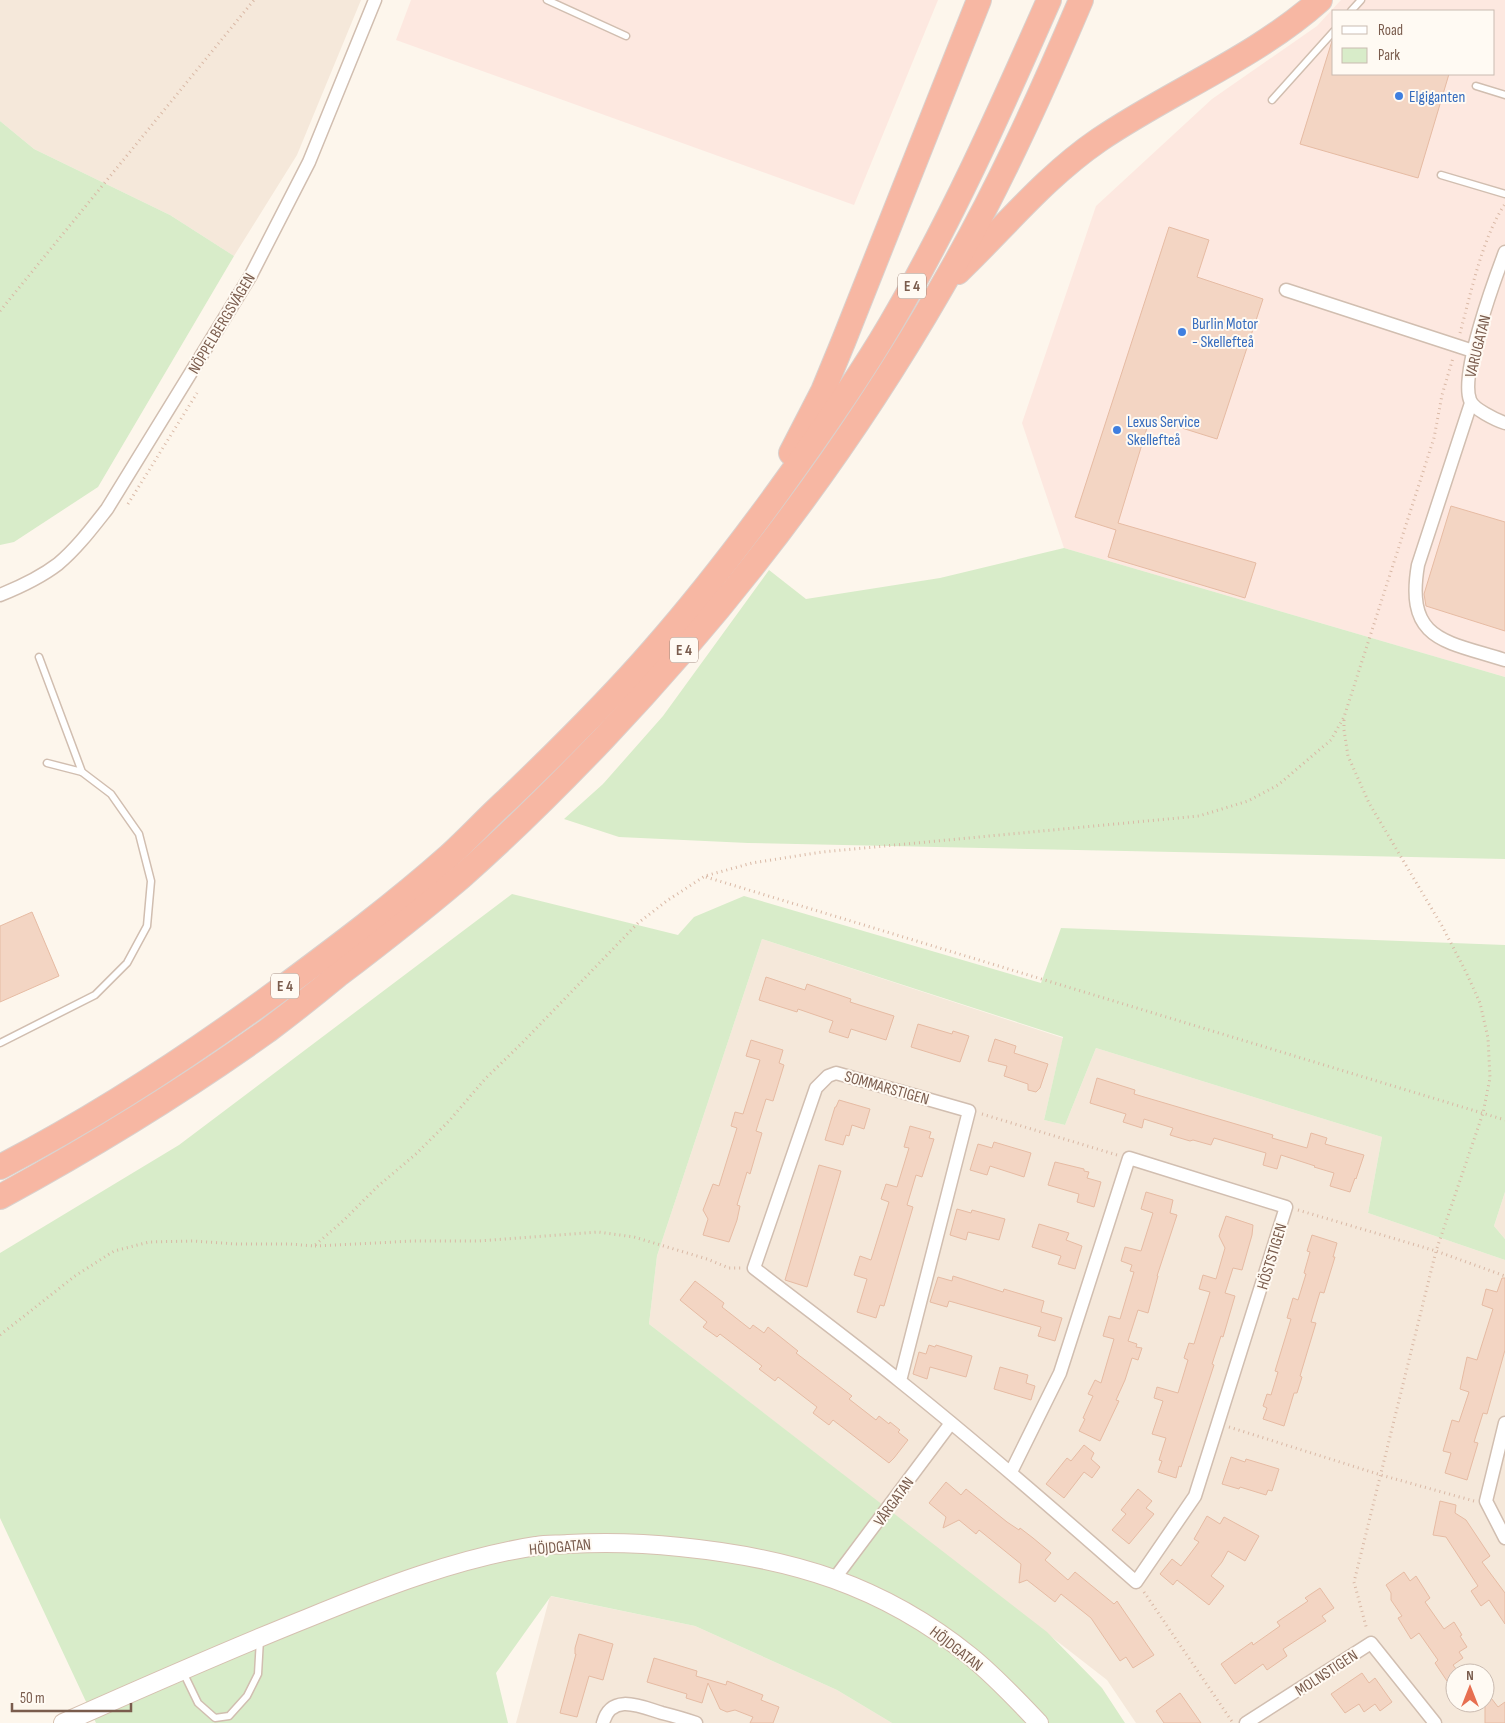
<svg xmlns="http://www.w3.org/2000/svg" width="1505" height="1723" font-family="'Sofia Sans Condensed',sans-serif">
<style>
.residential{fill:#f5e8da;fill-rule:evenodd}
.commercial{fill:#fde8e0;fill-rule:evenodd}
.green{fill:#d8ecc9}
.building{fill:#f3d5c3;stroke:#e6bba3}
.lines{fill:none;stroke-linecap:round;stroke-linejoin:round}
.lane-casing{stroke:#d1beb0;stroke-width:9}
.street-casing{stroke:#d1beb0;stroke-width:15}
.secondary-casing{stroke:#d6c0b0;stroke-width:20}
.highway-casing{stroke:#dad1cd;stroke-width:26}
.path{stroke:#d9b8a5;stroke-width:3;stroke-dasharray:1 4;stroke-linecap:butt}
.lane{stroke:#fff;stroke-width:6}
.street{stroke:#fff;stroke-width:12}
.secondary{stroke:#fff;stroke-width:18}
.highway{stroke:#f7b7a3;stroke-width:24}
.shop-dot{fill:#3f7fe0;stroke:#fffaf3;stroke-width:2}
.labels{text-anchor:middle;stroke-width:4;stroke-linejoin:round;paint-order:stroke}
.shield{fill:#fffaf3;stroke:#a28b7f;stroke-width:1}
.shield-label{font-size:15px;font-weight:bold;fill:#7a5c4d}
.shop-label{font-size:16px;fill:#366cbe;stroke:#fffaf3;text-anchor:start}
.street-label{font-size:16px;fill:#7a5c4d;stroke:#fffaf3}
</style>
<rect width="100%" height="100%" fill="#fdf6ec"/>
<g class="residential">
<path d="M 0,0 L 361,0 L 297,155 L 234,256 L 170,215 L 34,149 L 0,121 Z"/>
<path d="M 762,939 L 1063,1038 L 1044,1120 L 1065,1125 L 1096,1048 L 1382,1137 L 1368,1213 L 1505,1260 L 1505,1723 L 1136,1723 L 1107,1680 L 649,1324 L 657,1256 ZM 1455,1673 L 1485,1673 L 1485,1703 L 1455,1703 Z"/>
<path d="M 1505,1192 L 1505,1239 L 1494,1226 Z"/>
<path d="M 550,1596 L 695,1626 L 837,1690 L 892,1723 L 516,1723 Z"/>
</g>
<g class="commercial">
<path d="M 411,0 L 938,0 L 854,205 L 396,40 Z"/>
<path d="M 1341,0 L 1505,0 L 1505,677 L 1064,548 L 1022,423 L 1096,206 L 1212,99 L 1317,26 ZM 1334,11 L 1494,11 L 1494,74 L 1334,74 Z"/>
</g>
<g class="green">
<path d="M 0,121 L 34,149 L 170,215 L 234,256 L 98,487 L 14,542 L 0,545 Z"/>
<path d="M 1064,548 L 1505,677 L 1505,859 L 748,843 L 619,837 L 564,819 L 603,784 L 663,716 L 769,570 L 806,599 L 940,578 Z"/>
<path d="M 512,894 L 678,935 L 694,917 L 744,896 L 1041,983 L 1061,928 L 1505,945 L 1505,1192 L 1494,1226 L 1505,1239 L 1505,1260 L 1368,1213 L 1382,1137 L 1096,1048 L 1065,1125 L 1044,1120 L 1063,1037 L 762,939 L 657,1256 L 649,1324 L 1047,1632 L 1102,1688 L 1125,1723 L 892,1723 L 837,1690 L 695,1626 L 551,1596 L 496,1673 L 508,1723 L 96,1723 L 0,1518 L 0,1253 L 179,1145 Z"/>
</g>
<g class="building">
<path d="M 1332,41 L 1334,42 L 1334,74 L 1449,74 L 1418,178 L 1300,144 Z"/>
<path d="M 1169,227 L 1209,240 L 1197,277 L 1263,299 L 1217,439 L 1150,418 L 1118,523 L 1256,563 L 1245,598 L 1108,557 L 1116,530 L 1075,517 Z"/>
<path d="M 1451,506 L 1505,522 L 1505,631 L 1426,606 L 1424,594 Z"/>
<path d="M 32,912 L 59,976 L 0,1002 L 0,926 Z"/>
<path d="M 766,977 L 805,990 L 807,984 L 851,999 L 850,1002 L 894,1016 L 886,1040 L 851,1029 L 848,1038 L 829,1032 L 833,1021 L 798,1009 L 797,1012 L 759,1000 Z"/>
<path d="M 918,1024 L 952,1034 L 953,1031 L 969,1036 L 960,1062 L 911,1047 Z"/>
<path d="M 995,1039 L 1016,1046 L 1014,1053 L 1048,1064 L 1040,1088 L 1036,1092 L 1028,1090 L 1028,1084 L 1004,1076 L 1007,1066 L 988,1061 Z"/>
<path d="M 751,1040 L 783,1050 L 779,1063 L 784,1065 L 773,1101 L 766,1099 L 756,1131 L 762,1133 L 750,1174 L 747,1172 L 737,1205 L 740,1206 L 737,1220 L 729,1242 L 703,1235 L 708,1219 L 703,1210 L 713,1184 L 719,1186 L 737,1128 L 731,1126 L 735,1112 L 743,1114 L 760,1060 L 746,1056 Z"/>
<path d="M 1097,1078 L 1135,1090 L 1134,1094 L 1273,1135 L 1272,1138 L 1307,1148 L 1311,1133 L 1327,1138 L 1325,1144 L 1364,1155 L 1356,1179 L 1355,1178 L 1350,1192 L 1330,1186 L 1334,1173 L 1314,1167 L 1315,1166 L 1281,1155 L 1277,1169 L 1263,1165 L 1266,1153 L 1214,1138 L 1211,1145 L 1193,1140 L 1190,1141 L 1170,1135 L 1173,1128 L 1144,1119 L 1142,1128 L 1123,1122 L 1126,1114 L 1090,1103 Z"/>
<path d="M 839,1100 L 870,1109 L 864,1129 L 852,1125 L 849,1136 L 846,1135 L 843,1145 L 825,1140 L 835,1107 L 836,1107 Z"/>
<path d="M 910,1126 L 931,1132 L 929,1138 L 934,1139 L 922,1177 L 916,1175 L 907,1205 L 913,1207 L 884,1306 L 880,1305 L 876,1318 L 857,1312 L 867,1279 L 854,1275 L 860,1256 L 871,1260 L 889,1202 L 881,1199 L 886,1184 L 897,1187 L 909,1148 L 904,1147 Z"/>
<path d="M 994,1142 L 1031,1153 L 1024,1177 L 990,1166 L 987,1175 L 970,1170 L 978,1144 L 992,1148 Z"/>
<path d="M 1055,1162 L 1084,1169 L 1084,1171 L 1089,1172 L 1087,1178 L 1101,1182 L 1094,1207 L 1077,1202 L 1079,1194 L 1048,1185 Z"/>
<path d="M 819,1165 L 841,1171 L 807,1287 L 785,1280 Z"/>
<path d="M 1146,1192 L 1173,1200 L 1170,1213 L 1177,1215 L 1157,1276 L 1158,1276 L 1148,1313 L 1138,1310 L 1128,1341 L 1137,1344 L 1136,1347 L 1142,1348 L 1138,1360 L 1132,1358 L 1125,1380 L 1116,1400 L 1119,1401 L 1100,1441 L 1079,1431 L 1085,1419 L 1083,1418 L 1093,1396 L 1088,1394 L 1095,1380 L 1101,1383 L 1114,1339 L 1103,1336 L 1109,1316 L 1120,1319 L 1134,1272 L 1130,1271 L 1132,1265 L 1121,1261 L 1125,1247 L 1141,1251 L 1153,1213 L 1141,1209 Z"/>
<path d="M 957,1209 L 971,1213 L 972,1210 L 1005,1219 L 999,1240 L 968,1232 L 966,1240 L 950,1235 Z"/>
<path d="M 1226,1216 L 1253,1225 L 1252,1235 L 1242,1270 L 1233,1268 L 1225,1293 L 1235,1296 L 1223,1337 L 1221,1336 L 1212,1364 L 1214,1365 L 1181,1467 L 1179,1466 L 1176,1478 L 1158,1472 L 1162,1461 L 1159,1460 L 1166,1438 L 1152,1434 L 1163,1401 L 1154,1398 L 1157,1387 L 1178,1393 L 1188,1360 L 1184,1358 L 1189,1343 L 1194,1344 L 1210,1292 L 1199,1289 L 1203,1275 L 1216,1279 L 1225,1248 L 1219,1236 Z"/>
<path d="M 1039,1224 L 1069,1233 L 1066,1240 L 1082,1246 L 1075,1269 L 1058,1264 L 1061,1256 L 1032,1247 Z"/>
<path d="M 1312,1235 L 1337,1243 L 1333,1257 L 1335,1257 L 1324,1293 L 1320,1292 L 1311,1322 L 1316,1323 L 1300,1376 L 1302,1377 L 1297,1393 L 1294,1393 L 1284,1426 L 1263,1419 L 1267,1408 L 1263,1406 L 1267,1394 L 1271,1395 L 1278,1372 L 1275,1371 L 1291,1319 L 1287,1318 L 1293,1298 L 1298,1300 L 1306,1274 L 1304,1273 L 1310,1252 L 1307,1251 Z"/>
<path d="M 953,1276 L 1003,1292 L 1004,1289 L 1044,1301 L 1041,1312 L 1062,1318 L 1055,1341 L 1038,1336 L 1041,1327 L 949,1301 L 947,1307 L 930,1302 L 938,1277 L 952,1281 Z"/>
<path d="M 1502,1278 L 1505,1278 L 1505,1350 L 1487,1414 L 1483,1413 L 1474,1442 L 1478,1443 L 1467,1480 L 1445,1473 L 1451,1453 L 1443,1451 L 1452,1420 L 1459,1422 L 1469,1392 L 1460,1389 L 1467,1357 L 1477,1360 L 1493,1309 L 1482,1305 L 1486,1289 L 1497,1292 Z"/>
<path d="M 695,1281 L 724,1303 L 722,1307 L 750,1329 L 753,1325 L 764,1333 L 768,1327 L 798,1351 L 796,1353 L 852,1396 L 849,1399 L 876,1420 L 879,1416 L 889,1424 L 890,1422 L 900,1430 L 898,1432 L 908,1440 L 894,1458 L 889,1463 L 833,1420 L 829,1425 L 813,1413 L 817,1407 L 778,1377 L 775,1381 L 759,1369 L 762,1366 L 720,1334 L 717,1337 L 703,1327 L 707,1322 L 680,1300 Z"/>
<path d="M 929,1345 L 935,1347 L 936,1345 L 972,1356 L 966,1377 L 930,1367 L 927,1379 L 913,1374 L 919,1352 L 926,1354 Z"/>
<path d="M 1000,1367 L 1028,1375 L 1026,1383 L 1035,1386 L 1031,1400 L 994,1389 Z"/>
<path d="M 1084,1445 L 1094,1453 L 1091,1459 L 1100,1467 L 1092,1478 L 1084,1472 L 1064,1498 L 1046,1484 L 1067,1458 L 1071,1461 Z"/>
<path d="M 1231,1457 L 1245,1462 L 1246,1459 L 1279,1469 L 1272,1491 L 1268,1490 L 1266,1495 L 1240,1487 L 1239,1489 L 1222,1484 Z"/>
<path d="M 946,1482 L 961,1495 L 966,1489 L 1007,1522 L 1019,1530 L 1020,1528 L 1033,1538 L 1051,1553 L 1045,1560 L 1068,1580 L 1075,1572 L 1114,1604 L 1117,1601 L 1154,1655 L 1133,1668 L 1126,1657 L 1120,1661 L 1091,1618 L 1061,1594 L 1055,1602 L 1027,1580 L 1019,1583 L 1021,1564 L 979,1530 L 976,1534 L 959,1520 L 943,1528 L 946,1517 L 929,1503 Z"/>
<path d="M 1138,1489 L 1152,1501 L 1146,1508 L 1154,1514 L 1129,1544 L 1112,1530 L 1126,1514 L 1121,1510 Z"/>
<path d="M 1440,1501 L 1456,1505 L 1455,1513 L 1466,1520 L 1490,1556 L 1482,1562 L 1505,1593 L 1505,1624 L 1489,1600 L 1481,1606 L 1471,1591 L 1478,1586 L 1446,1537 L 1433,1535 Z"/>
<path d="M 1207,1516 L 1220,1524 L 1224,1517 L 1259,1536 L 1245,1561 L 1228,1551 L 1222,1562 L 1211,1576 L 1224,1586 L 1209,1605 L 1177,1580 L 1173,1585 L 1160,1574 L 1172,1559 L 1181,1566 L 1199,1542 L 1194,1539 Z"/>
<path d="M 1404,1572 L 1410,1581 L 1416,1576 L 1430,1598 L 1425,1602 L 1444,1629 L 1454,1622 L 1462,1635 L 1460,1636 L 1467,1647 L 1459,1652 L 1463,1658 L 1453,1665 L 1459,1673 L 1455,1673 L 1455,1676 L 1447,1681 L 1435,1663 L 1438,1660 L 1419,1633 L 1411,1639 L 1398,1618 L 1402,1616 L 1391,1600 L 1391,1593 L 1386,1585 Z"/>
<path d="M 1320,1588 L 1334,1608 L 1322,1616 L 1326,1621 L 1283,1649 L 1287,1656 L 1267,1670 L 1263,1664 L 1235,1684 L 1221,1664 L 1252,1642 L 1253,1645 L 1280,1626 L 1277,1622 L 1308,1601 L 1305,1598 Z"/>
<path d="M 579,1634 L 613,1644 L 603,1680 L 589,1676 L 577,1717 L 560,1713 L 576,1654 L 575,1654 L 575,1648 Z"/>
<path d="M 654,1658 L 697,1671 L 696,1676 L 726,1685 L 727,1681 L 763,1695 L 761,1700 L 779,1707 L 773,1723 L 750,1723 L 753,1717 L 735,1710 L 727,1712 L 720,1709 L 708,1683 L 702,1703 L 686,1698 L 687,1694 L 647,1682 Z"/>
<path d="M 1362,1673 L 1369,1683 L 1375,1678 L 1392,1702 L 1380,1711 L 1375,1704 L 1364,1712 L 1359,1704 L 1345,1713 L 1331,1694 Z"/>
<path d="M 1485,1690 L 1498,1707 L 1505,1702 L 1505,1723 L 1485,1723 Z"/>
<path d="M 1180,1693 L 1201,1723 L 1164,1723 L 1156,1711 Z"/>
</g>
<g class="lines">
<g class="lane-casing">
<g id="lane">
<path d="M 547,0 L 626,36"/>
<path d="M 1351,11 L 1361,0"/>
<path d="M 1476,86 L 1505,95"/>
<path d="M 1272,100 L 1334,31"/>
<path d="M 1441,175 L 1505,194"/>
<path d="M 47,763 L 82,772"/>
<path d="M 0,1043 L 95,995 L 127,963 L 147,926 L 151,881 L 139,834 L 111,794 L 82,772 L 39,657"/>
<path d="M 183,1672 L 198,1703 L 215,1718 L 229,1716 L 247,1696 L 258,1674 L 260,1639"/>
</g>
</g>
<g class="street-casing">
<g id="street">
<path d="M 1505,252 C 1494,281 1460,374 1470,400 C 1473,409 1496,420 1505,423"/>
<path d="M 1286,290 L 1473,351"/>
<path d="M 1471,403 L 1418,565 C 1405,641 1445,641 1505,660"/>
<path d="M 0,595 C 20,587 41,577 58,564 C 77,548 92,528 107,509 L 251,275 L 309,162 L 375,0"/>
<path d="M 900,1381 L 969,1111 L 836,1073 L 828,1076 L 816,1088 L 754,1268 C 803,1306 853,1343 901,1382 C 981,1446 1059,1514 1136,1582 L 1195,1496 L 1286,1207 L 1129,1158 L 1060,1373 L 1011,1472"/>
<path d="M 1505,1423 L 1486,1501 L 1505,1538"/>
<path d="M 835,1578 L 951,1423"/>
<path d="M 603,1723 C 611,1692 642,1707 662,1713 C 674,1716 685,1719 696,1723"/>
<path d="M 1246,1723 L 1371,1643 L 1435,1723"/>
</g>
</g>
<g class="secondary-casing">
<path id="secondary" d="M 63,1723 C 144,1687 225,1651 308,1618 C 381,1588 458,1558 536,1546 C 547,1544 558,1545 568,1544 C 606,1542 643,1543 680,1547 C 791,1558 882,1585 970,1656 C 995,1676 1017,1700 1039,1723"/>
</g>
<g class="highway-casing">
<g id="highway">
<path d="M 958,272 C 1005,227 1045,177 1099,140 C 1171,91 1255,58 1320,0"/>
<path d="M 791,453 L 823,391 L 844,340 L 979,0"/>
<path d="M 0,1167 C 98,1116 190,1056 278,991 C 336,948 395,904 449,856 C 469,838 487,818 507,800 C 557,752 607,703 653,650 C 697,600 738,547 778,492 C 817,438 856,383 890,325 C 951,221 1000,111 1049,0"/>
<path d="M 0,1197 C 90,1148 183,1091 267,1031 C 291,1013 315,994 338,975 C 380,943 421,911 461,877 C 511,833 558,786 603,739 C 733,602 846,453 940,290 C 994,198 1039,99 1081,0"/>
</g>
</g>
<g class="path">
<path d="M 0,311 L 254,0"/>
<path d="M 1460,333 C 1471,293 1482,238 1505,204"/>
<path d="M 128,504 L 197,393"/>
<path d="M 1344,720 L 1344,730 L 1348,756 L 1369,803 L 1442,926 L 1466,972 L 1480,1003 L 1488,1038 L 1490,1078 L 1483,1113 L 1436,1251 L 1505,1276"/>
<path d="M 706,877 L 1505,1120"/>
<path d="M 982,1114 L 1117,1155"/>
<path d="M 1298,1210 L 1436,1251 L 1354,1582 L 1367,1630"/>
<path d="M 315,1246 L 413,1241 L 479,1241 L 598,1232 L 634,1237 L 707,1259 L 729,1268 L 743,1268"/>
<path d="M 0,1335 L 75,1276 L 114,1251 L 149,1242 L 193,1241 L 236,1244 L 290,1244 L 314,1246 L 343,1221 L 377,1187 L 417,1153 L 449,1121 L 485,1079 L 522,1043 L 638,923 L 668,900 L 705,876 L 752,863 L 822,852 L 1199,816 L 1248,801 L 1278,785 L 1331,740 L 1344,717 L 1434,438 L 1442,395 L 1453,358"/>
<path d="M 1229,1427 L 1381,1475 L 1474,1501"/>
<path d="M 1144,1592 L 1233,1723"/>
</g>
<use href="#lane" class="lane"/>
<use href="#street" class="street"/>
<use href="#secondary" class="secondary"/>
<use href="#highway" class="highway"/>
</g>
<g class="shop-dot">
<circle cx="1399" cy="96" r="5"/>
<circle cx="1182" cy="332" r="5"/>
<circle cx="1117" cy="430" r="5"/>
</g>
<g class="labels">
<g class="shield">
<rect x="898" y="273.5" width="28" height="25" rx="4"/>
<rect x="670" y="637.5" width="28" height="25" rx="4"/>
<rect x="271" y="973.5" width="28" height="25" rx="4"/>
</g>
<g class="shield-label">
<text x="912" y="291">E 4</text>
<text x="684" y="655">E 4</text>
<text x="285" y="991">E 4</text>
</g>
<g class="shop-label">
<text x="1409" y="102">Elgiganten</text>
<text x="1192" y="329">Burlin Motor<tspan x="1192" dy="18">- Skellefteå</tspan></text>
<text x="1127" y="427">Lexus Service<tspan x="1127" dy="18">Skellefteå</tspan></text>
</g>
<g class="street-label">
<text transform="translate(221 323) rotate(-59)" y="6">NÖPPELBERGSVÄGEN</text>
<text transform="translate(1477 346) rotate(-76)" y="6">VARUGATAN</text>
<text transform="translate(887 1087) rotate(16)" y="6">SOMMARSTIGEN</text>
<text transform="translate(1271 1256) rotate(-73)" y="6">HÖSTSTIGEN</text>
<text transform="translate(893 1501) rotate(-54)" y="6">VÅRGATAN</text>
<text transform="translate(560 1546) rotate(-5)" y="6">HÖJDGATAN</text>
<text transform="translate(957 1648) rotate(38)" y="6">HÖJDGATAN</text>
<text transform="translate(1326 1672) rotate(-33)" y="6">MOLNSTIGEN</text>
</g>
</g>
<rect x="1332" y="10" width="162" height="65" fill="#fffaf3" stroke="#cabbb1"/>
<rect x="1342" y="26" width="25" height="8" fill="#ffffff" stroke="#cabbb1"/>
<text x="1378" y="35" font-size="15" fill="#7a5c4d">Road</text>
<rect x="1342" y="48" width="25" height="15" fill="#d8ecc9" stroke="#cabbb1"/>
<text x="1378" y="60" font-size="15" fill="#7a5c4d">Park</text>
<g transform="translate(1470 1688)"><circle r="24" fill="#fffaf3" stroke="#cabbb1"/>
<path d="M0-4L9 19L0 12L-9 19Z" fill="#e76f51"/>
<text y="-8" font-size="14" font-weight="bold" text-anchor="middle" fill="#7a5c4d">N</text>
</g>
<path d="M12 1703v8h119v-8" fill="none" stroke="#7a5c4d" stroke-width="2.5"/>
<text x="20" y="1703" font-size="15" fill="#7a5c4d" stroke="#fffaf3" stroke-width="4" paint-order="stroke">50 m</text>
</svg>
